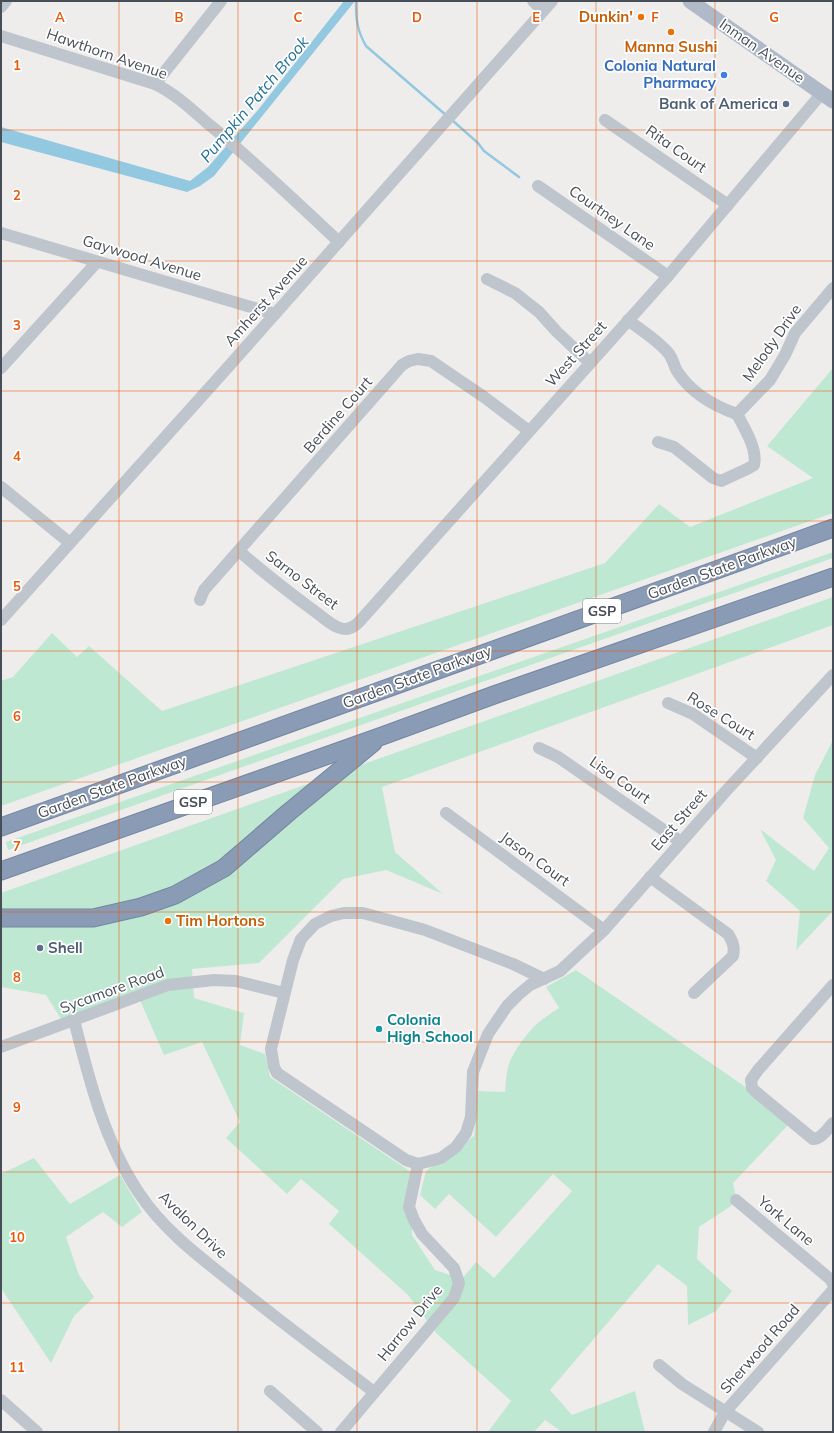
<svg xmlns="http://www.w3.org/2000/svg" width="834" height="1433" font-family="Mulish,sans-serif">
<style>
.green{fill:#bfe8d3}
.water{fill:#92c8e0}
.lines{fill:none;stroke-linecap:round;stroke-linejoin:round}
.stream{stroke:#92c8e0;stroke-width:2.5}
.highway-casing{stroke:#7586a1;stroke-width:19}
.minor{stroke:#bfc5cd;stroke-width:12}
.major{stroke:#afb9c8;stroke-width:15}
.highway{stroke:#8a9bb5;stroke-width:17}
.grid{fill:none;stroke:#e8590c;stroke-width:1;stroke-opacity:0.55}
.food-dot{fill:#e8710a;stroke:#fff;stroke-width:1.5}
.shop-dot{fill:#3f7fe0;stroke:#fff;stroke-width:1.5}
.service-dot{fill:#5c6f8a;stroke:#fff;stroke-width:1.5}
.culture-dot{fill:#0f9aa8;stroke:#fff;stroke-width:1.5}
.labels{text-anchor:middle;stroke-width:3.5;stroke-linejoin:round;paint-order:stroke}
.shield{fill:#fff;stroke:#7e8389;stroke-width:1}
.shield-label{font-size:14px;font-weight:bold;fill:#474e57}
.food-label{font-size:15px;font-weight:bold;fill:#c56008;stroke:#fff;text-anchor:end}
.street-label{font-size:15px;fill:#474e57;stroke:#fff}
.shop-label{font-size:15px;font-weight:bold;fill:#366cbe;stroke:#fff;text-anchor:end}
.service-label{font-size:15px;font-weight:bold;fill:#4e5e75;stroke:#fff;text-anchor:end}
.culture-label{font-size:15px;font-weight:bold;fill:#0d838f;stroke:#fff;text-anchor:start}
.water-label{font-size:16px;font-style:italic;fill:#1e7094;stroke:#fff}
.grid-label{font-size:13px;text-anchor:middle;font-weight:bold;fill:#e8590c;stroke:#fff;stroke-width:3.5;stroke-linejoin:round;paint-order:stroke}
</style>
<rect width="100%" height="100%" fill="#efedec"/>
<g class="green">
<path d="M 833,368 L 833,513 L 1,806 L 1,681 L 13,677 L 52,633 L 77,657 L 89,646 L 162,711 L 605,563 L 659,504 L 690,527 L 813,478 L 767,446 Z"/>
<path d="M 833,552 L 833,558 L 8,850 L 6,842 Z"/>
<path d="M 833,597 L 833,625 L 382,787 L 395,852 L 443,894 L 386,870 L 343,879 L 259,963 L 192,969 L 194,998 L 244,1013 L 240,1045 L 265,1054 L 270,1077 L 411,1172 L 412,1235 L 435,1270 L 462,1279 L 476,1262 L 494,1278 L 572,1191 L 553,1174 L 496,1237 L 449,1194 L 435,1209 L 420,1195 L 426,1171 L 474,1136 L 478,1091 L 505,1092 C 506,1082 506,1071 510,1061 C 516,1048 531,1027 543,1019 C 548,1015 553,1012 559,1008 L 546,987 L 576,970 L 776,1108 L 791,1122 L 733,1183 L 737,1202 L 699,1227 L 697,1259 L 732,1291 L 716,1311 L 688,1325 L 687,1286 L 658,1264 L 550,1390 L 572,1415 L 635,1391 L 645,1432 L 562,1432 L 545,1420 L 534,1432 L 488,1432 L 511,1401 L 437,1334 L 408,1295 L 329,1224 L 339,1211 L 301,1179 L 287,1194 L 226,1138 L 240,1122 L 202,1042 L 164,1055 L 139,998 L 64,1024 L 46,995 L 1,987 L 1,893 Z"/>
<path d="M 833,740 L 833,911 L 796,950 L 800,911 L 766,881 L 776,860 L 760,829 L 814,871 L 829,848 L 803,818 L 815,775 Z"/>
<path d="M 34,1158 L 70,1204 L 120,1175 L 142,1212 L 122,1227 L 103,1212 L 66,1237 L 79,1275 L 94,1297 L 74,1316 L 51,1363 L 1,1288 L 1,1174 Z"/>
</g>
<path class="water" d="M 344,1 L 355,1 L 214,176 L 200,186 L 187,192 L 1,142 L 1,127 L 190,181 L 208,167 L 258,110 Z"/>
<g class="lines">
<g class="stream">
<path d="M 356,1 C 356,20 357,30 366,46 L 447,116"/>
<path d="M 452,120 L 478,143 L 484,151 L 519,177"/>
</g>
<g class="highway-casing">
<g id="highway">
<path d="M 1,827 L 833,528"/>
<path d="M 1,871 L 382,736 L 494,695 L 833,577"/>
<path d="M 1,918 L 93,918 L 141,907 L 175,895 L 224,868 L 289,812 L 373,743"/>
</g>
</g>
<g class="minor">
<path d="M 533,1 L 543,11"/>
<path d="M 1,7 L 6,1"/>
<path d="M 1,36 L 155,84 C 174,93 190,108 206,122 C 252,159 295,201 339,242"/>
<path d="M 155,84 L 221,1"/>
<path d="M 605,120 L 728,205"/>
<path d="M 538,186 L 668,276"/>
<path d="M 1,233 L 275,314"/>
<path d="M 487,279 L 515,293 L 539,312 L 557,332 L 590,363"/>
<path d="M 628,320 C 642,331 659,341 669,354 C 673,359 674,366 677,371 C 691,393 714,406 737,414"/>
<path d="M 1,368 L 97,262"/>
<path d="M 737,414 L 770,380 L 785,355 L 795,333 L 833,288"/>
<path d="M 658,442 L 674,447 L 713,478 L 721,481 L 747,469 L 754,465 C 758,449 744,428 737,414"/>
<path d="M 1,487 L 70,543"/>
<path d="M 239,551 C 264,573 290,593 317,613 C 324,618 332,626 340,628 C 348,631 354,627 359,622 L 668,276 L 822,93"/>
<path d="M 200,600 L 204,590 L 402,365 L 409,361 L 418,359 L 431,361 L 484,397 L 529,431"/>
<path d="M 1,620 L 229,366 L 552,1"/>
<path d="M 668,703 L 693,714 L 757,758"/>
<path d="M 539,748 L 558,757 L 681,842"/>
<path d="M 446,813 L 604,930"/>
<path d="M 650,877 L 728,934 C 733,942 735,947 733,956 L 694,993"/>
<path d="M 544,979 L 513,964 L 425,930 L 363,913 L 344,913 L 331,916 L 315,924 L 301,939 L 293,960 L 271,1049 L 274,1067 L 277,1073 L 406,1160 L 418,1164 L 430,1161 L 441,1158 L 456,1147 L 466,1133 L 471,1117 L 473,1072 L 488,1034 L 507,1006 L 518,995 L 530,985 L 560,971 L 604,930 L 726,791 L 833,675"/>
<path d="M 833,985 L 758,1070 L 751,1080 L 752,1088 L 756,1092 L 813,1139 C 822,1139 827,1129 833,1123"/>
<path d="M 74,1020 C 89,1079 104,1141 139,1193 C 162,1228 197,1255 230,1281 C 277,1319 326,1355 374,1392"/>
<path d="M 1,1047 L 168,985 L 214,980 L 236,981 L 284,993"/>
<path d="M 736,1200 L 830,1279 L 833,1284"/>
<path d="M 659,1365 L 682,1384 L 758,1432"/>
<path d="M 270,1391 L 317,1432"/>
<path d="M 1,1400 L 37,1432"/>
<path d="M 341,1432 L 454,1298 L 459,1283 L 454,1268 L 422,1234 L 414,1220 L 409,1207 L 418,1164"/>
<path d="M 714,1432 L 725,1412 L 833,1290"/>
</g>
<path class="major" d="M 690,1 L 833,101"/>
<use href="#highway" class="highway"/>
</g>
<path class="grid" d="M 119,1 L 119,1432M 238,1 L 238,1432M 357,1 L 357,1432M 477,1 L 477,1432M 596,1 L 596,1432M 715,1 L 715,1432M 1,130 L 833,130M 1,261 L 833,261M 1,391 L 833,391M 1,521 L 833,521M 1,651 L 833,651M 1,782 L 833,782M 1,912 L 833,912M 1,1042 L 833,1042M 1,1172 L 833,1172M 1,1303 L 833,1303"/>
<g class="food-dot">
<circle cx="641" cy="17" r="4"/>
<circle cx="671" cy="32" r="4"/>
<circle cx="168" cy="921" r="4"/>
</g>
<circle class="shop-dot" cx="724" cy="75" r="4"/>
<g class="service-dot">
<circle cx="786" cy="104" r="4"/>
<circle cx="40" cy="948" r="4"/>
</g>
<circle class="culture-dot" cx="379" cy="1029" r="4"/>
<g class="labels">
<g class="shield">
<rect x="583" y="599" width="38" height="24" rx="3"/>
<rect x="174" y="790" width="38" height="24" rx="3"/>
</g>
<g class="shield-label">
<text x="602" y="616">GSP</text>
<text x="193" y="807">GSP</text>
</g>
<g class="food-label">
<text x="633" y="22">Dunkin'</text>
<text x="671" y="52" text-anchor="middle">Manna Sushi</text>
<text x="176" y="926" text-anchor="start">Tim Hortons</text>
</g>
<g class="street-label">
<text transform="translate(762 51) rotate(35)" y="5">Inman Avenue</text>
<text transform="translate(107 54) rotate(19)" y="5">Hawthorn Avenue</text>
<text transform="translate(676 149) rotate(35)" y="5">Rita Court</text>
<text transform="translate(612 218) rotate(35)" y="5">Courtney Lane</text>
<text transform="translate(142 258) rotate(17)" y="5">Gaywood Avenue</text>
<text transform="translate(266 301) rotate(-48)" y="5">Amherst Avenue</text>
<text transform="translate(772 343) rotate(-55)" y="5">Melody Drive</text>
<text transform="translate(576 354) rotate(-48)" y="5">West Street</text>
<text transform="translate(338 415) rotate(-49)" y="5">Berdine Court</text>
<text transform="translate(722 568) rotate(-20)" y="5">Garden State Parkway</text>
<text transform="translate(302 580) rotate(37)" y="5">Sarno Street</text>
<text transform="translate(417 677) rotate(-20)" y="5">Garden State Parkway</text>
<text transform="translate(721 716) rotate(32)" y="5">Rose Court</text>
<text transform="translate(620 780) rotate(35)" y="5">Lisa Court</text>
<text transform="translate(112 787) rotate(-20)" y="5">Garden State Parkway</text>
<text transform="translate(679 820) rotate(-49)" y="5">East Street</text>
<text transform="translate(535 859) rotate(36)" y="5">Jason Court</text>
<text transform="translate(112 990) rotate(-20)" y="5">Sycamore Road</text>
<text transform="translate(786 1221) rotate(40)" y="5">York Lane</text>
<text transform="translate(193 1225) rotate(44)" y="5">Avalon Drive</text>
<text transform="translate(410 1323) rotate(-51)" y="5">Harrow Drive</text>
<text transform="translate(760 1349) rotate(-49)" y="5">Sherwood Road</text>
</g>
<g class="shop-label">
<text x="716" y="71">Colonia Natural<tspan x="716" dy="17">Pharmacy</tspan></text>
</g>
<g class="service-label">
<text x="778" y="109">Bank of America</text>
<text x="48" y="953" text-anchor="start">Shell</text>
</g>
<g class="culture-label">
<text x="387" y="1025">Colonia<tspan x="387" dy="17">High School</tspan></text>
</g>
<g class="water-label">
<text transform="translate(254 99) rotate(-50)" y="6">Pumpkin Patch Brook</text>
</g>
</g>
<g class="grid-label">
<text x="60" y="22">A</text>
<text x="179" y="22">B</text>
<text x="298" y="22">C</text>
<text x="417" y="22">D</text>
<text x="536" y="22">E</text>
<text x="655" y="22">F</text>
<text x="774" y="22">G</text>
<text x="17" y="70">1</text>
<text x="17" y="200">2</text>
<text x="17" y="330">3</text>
<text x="17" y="461">4</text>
<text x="17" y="591">5</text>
<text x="17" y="721">6</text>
<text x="17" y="851">7</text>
<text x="17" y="982">8</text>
<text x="17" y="1112">9</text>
<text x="17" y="1242">10</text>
<text x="17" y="1372">11</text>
</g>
<rect width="834" height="1433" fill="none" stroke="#474e57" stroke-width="4"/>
</svg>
